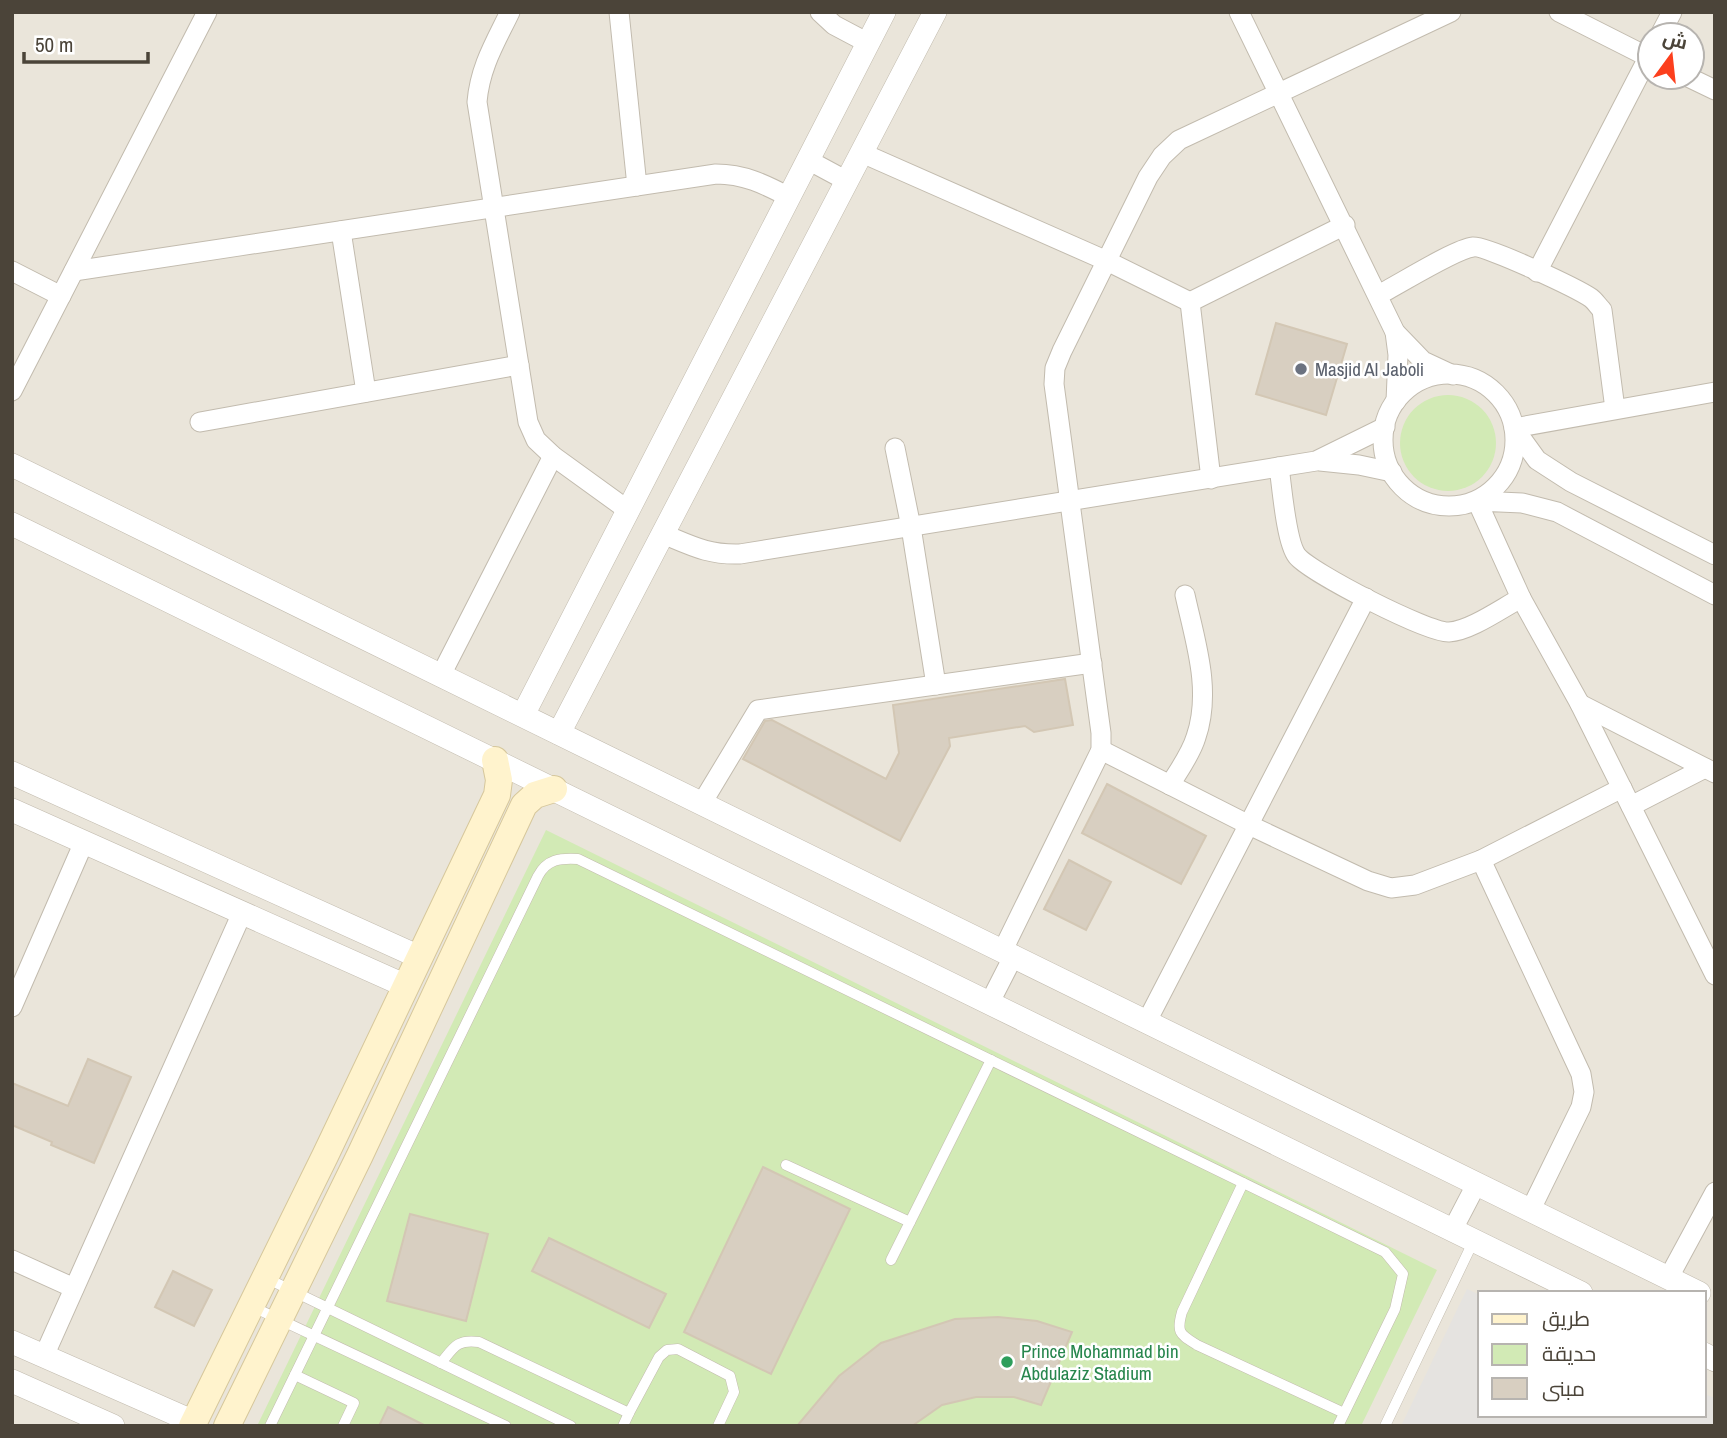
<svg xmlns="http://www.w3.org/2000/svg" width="1727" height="1438" font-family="'Archivo Narrow',Cairo,sans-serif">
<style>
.residential{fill:#eae5da;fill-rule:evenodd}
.green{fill:#d2eab5}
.parking{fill:#e5e3e0}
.building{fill:#d8cfc1;stroke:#d3c7b4;stroke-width:2}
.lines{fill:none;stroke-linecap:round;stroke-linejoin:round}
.service-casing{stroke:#c2bbae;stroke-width:11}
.minor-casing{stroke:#c2bbae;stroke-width:21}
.tertiary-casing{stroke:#c2bbae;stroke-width:24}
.secondary-casing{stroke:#d6c79b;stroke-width:28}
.service{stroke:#fff;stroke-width:10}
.minor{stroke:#fff;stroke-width:19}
.tertiary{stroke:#fff;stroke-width:23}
.secondary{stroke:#fff3cd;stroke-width:26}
.worship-dot{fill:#6b7280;stroke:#fff;stroke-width:2.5}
.leisure-dot{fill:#2e9e5b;stroke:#fff;stroke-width:2.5}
.labels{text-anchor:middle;stroke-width:5;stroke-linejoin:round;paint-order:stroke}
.worship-label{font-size:19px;fill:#5b616d;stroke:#fff;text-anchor:start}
.leisure-label{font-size:19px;fill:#27864d;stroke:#fff;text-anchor:start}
</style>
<rect width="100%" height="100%" fill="#f6f3ec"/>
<path class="residential" d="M 12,12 L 1715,12 L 1715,1426 L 12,1426 ZM 1650,35 L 1692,35 L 1692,77 L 1650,77 ZM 1480,1293 L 1704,1293 L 1704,1415 L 1480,1415 Z"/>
<g class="green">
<circle cx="1448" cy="443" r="48"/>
<path d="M 546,830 L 1437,1270 L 1361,1426 L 257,1426 Z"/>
</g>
<path class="parking" d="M 1467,1289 L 1480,1295 L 1480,1415 L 1704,1415 L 1704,1394 L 1715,1398 L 1715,1426 L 1401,1426 Z"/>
<g class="building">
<path d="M 1276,323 L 1347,344 L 1326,415 L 1256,394 Z"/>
<path d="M 1065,679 L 1073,725 L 1034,732 L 1025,726 L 949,738 L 950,746 L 900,841 L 743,759 L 765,721 L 772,720 L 886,779 L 899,753 L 893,705 Z"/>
<path d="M 1107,784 L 1206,836 L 1181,884 L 1082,833 Z"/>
<path d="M 1069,860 L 1111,882 L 1086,930 L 1044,909 Z"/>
<path d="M 88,1059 L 131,1077 L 94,1163 L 51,1145 L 52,1142 L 12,1125 L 12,1083 L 68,1106 Z"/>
<path d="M 763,1167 L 850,1209 L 771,1374 L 684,1332 Z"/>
<path d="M 410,1214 L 488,1234 L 466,1321 L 387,1301 Z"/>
<path d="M 549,1238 L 666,1294 L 649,1328 L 532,1271 Z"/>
<path d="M 173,1271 L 212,1290 L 194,1326 L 155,1307 Z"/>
<path d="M 998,1317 L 1037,1321 L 1072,1332 L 1041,1405 L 1014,1397 L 976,1397 L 942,1405 L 912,1426 L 797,1426 L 839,1376 L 881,1343 L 955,1319 Z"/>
<path d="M 388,1407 L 426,1426 L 379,1426 Z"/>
</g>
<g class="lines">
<g class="service-casing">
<g id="service">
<path d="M 786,1165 L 910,1222"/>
<path d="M 1243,1183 L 1182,1312 C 1176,1333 1180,1334 1197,1345 L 1344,1413"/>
<path d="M 891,1260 L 991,1060"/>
<path d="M 266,1278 L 571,1426"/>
<path d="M 251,1306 L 506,1426"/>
<path d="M 441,1363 C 454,1347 457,1339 479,1342 L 629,1413 L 659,1357 L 667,1350 L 678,1349 L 730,1376 L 734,1392 L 718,1426"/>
<path d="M 295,1375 L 354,1403 L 343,1426"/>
<path d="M 270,1426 L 538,876 C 547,859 560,858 578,859 L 1385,1252 L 1403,1274 L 1395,1309 L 1338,1426"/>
<path d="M 623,1426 L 629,1413"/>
<path d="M 1385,1426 L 1474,1240"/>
</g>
</g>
<g class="minor-casing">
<g id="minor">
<path d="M 510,12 C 495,43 480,67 477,102 L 528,422 L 536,440 L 553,456 L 629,511"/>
<path d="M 619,12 L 637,186"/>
<path d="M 820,12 L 834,25 L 868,43"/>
<path d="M 1239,12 L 1395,332 L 1423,361 L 1453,375"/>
<path d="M 1559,12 L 1650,58"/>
<path d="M 1660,35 L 1672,12"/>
<path d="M 1688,77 L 1715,90"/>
<path d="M 862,153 L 1107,261 L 1190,302"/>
<path d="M 808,160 L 847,181"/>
<path d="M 341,231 L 366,392"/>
<path d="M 12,271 L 61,296"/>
<path d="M 74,271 L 716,174 C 744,174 764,184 789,197"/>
<path d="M 1537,272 L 1650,54"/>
<path d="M 1378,295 C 1398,285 1455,249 1473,247 C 1486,245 1578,289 1591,298 C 1595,301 1598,306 1602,310 L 1615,409"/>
<path d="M 1190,302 L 1211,479"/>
<path d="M 1190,302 L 1345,225"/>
<path d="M 1395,332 L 1398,355 L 1396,401"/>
<circle cx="1449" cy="440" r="66"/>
<path d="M 12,391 L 207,12"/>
<path d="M 1715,392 L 1514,428 L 1537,460 L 1571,482 L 1715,555"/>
<path d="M 200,422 L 519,365"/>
<path d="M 895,448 L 911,527 L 936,685"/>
<path d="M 1320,461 L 1359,465 L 1392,472"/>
<path d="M 1279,467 C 1282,487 1286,542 1297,556 C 1311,573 1428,633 1449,632 C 1470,631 1502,608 1521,598"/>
<path d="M 663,534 C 692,546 708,555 740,554 L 1316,461 L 1385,427"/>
<path d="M 1715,595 L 1557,512 L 1522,503 L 1477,501 L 1521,598 L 1580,704 L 1715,975"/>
<path d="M 441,675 L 553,456"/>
<path d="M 1580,704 L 1715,773"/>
<path d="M 1101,750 L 1249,825 L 1368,881 L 1391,888 L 1415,885 L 1481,860 L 1622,788"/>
<path d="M 1170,785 C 1179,770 1191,754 1196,737 C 1212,690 1195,641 1185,595"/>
<path d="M 702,803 L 758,710 L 1092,663"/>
<path d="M 1631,806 L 1705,768"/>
<path d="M 1481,860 L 1581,1074 L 1584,1092 L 1581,1107 L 1531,1209"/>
<path d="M 1003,950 L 1101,750 L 1101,733 L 1054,384 L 1055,368 L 1062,351 L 1148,177 L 1162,156 L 1179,140 L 1451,12"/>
<path d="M 990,1002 L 1014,955"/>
<path d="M 12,1007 L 84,842"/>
<path d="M 1147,1021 L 1366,598"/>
<path d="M 1453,1229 L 1477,1183"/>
<path d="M 12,1260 L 74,1288"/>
<path d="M 1669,1277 L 1715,1192"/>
<path d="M 44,1356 L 242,913"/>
</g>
</g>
<g class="tertiary-casing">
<g id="tertiary">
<path d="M 12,465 L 1699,1293"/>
<path d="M 12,524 L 1581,1293"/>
<path d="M 523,715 L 884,12"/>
<path d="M 559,733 L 935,12"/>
<path d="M 12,773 L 419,957"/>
<path d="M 12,810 L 406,986"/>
<path d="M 12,1342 L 194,1422"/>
<path d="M 1704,1354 L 1715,1360"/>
<path d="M 12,1381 L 113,1426"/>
</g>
</g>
<g class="secondary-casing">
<g id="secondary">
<path d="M 192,1426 L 325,1156 L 497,795 L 499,780 L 495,760"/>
<path d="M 227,1426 L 360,1155 L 524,805 L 535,795 L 554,789"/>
</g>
</g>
<use href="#service" class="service"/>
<use href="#minor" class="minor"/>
<use href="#tertiary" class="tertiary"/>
<use href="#secondary" class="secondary"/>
</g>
<circle class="worship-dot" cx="1301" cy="369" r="7"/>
<circle class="leisure-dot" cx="1007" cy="1362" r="7"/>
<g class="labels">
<g class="worship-label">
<text x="1315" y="376">Masjid Al Jaboli</text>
</g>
<g class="leisure-label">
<text x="1021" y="1358">Prince Mohammad bin<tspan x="1021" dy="22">Abdulaziz Stadium</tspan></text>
</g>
</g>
<rect width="1727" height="1438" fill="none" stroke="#4b4439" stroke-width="28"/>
<rect x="1478" y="1291" width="228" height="126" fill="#ffffff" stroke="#b7b4b0" stroke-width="2"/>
<rect x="1492" y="1314" width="35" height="10" fill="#fff3cd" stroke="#b7b4b0" stroke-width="2"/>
<text x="1542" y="1326" font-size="21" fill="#4b4439">طريق</text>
<rect x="1492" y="1344" width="35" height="21" fill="#d2eab5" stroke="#b7b4b0" stroke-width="2"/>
<text x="1542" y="1361" font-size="21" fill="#4b4439">حديقة</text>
<rect x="1492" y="1378" width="35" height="21" fill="#d8cfc1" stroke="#b7b4b0" stroke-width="2"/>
<text x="1542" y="1396" font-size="21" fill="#4b4439">مبنى</text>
<g transform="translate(1671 56) rotate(15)"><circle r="33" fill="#ffffff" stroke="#b7b4b0" stroke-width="2"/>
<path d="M0-5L12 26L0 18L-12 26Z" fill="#fc3f1d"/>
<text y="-10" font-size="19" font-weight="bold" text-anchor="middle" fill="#4b4439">ش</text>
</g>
<path d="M24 52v10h124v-10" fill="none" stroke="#4b4439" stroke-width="3.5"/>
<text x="35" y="52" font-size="21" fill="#4b4439" stroke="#ffffff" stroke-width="5" paint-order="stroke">50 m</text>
</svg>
